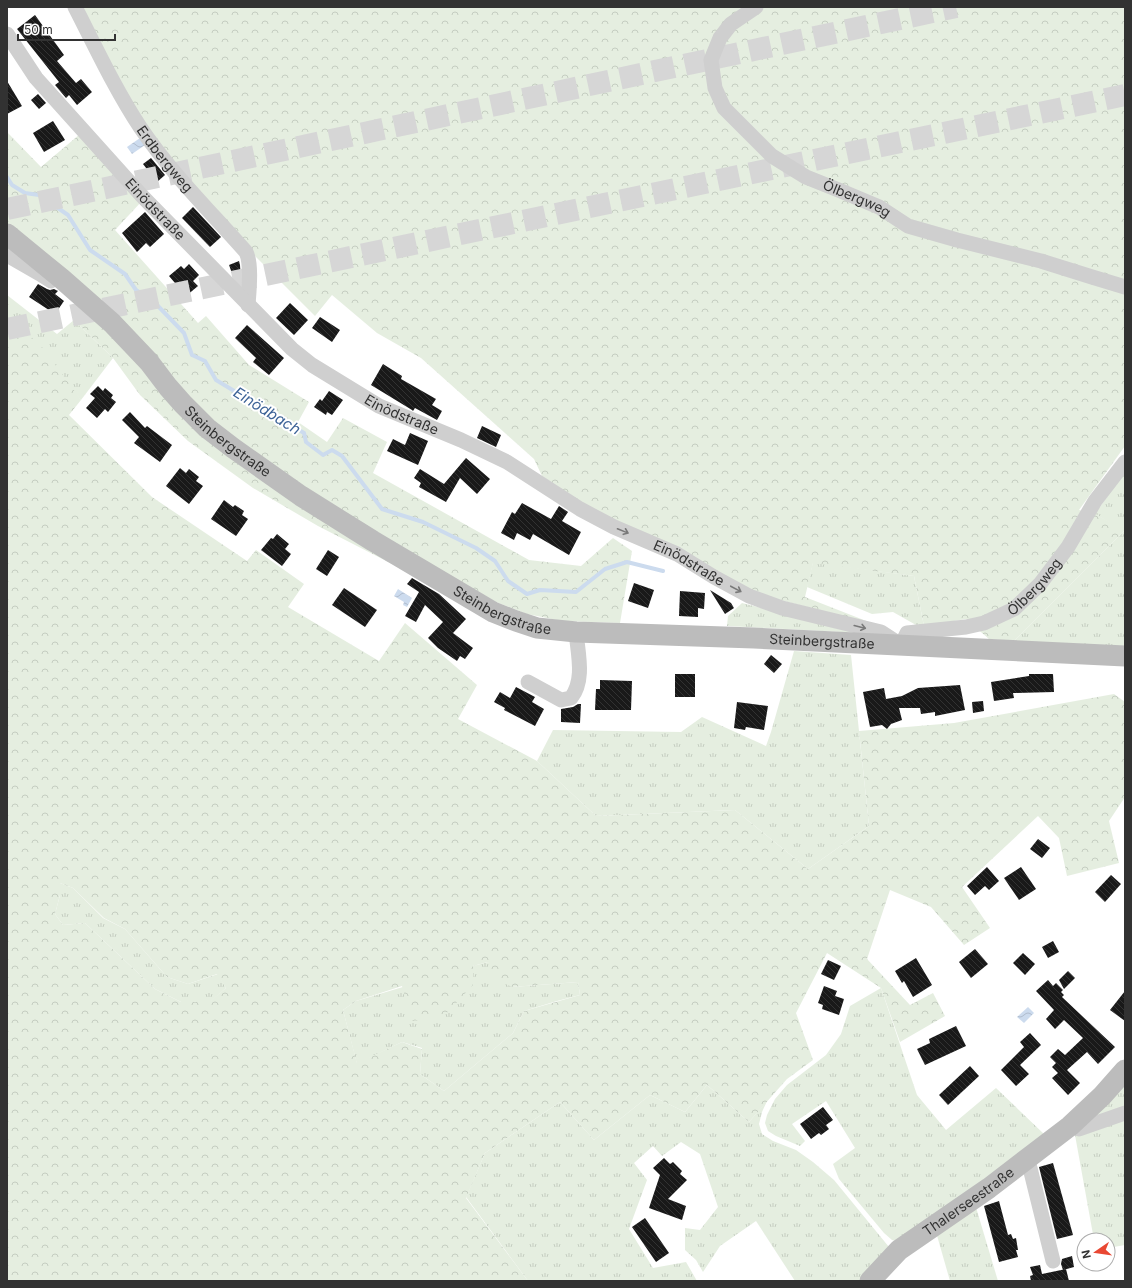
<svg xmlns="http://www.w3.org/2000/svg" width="1132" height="1288" font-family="Inter,sans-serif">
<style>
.grass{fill:url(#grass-tufts)}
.forest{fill:url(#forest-crowns);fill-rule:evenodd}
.water{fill:url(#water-waves)}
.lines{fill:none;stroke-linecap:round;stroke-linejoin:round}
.stream{stroke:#ccdbee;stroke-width:4}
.building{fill:url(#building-back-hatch)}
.highway-tunnel{stroke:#d6d6d6;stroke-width:22;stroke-dasharray:22 11;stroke-linecap:butt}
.street{stroke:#cfcfcf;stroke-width:15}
.secondary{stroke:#bcbcbc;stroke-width:21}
.oneway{stroke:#797979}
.labels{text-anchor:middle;stroke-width:4;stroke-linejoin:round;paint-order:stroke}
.street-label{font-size:14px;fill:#323232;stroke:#fff}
.water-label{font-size:15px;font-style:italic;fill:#3d6397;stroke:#fff}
</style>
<defs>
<pattern id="grass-tufts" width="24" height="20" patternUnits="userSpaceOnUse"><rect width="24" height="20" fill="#e5eee0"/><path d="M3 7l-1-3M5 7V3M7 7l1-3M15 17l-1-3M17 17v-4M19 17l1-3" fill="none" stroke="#c5cdc1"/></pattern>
<pattern id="forest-crowns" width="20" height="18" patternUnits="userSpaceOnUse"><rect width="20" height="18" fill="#e5eee0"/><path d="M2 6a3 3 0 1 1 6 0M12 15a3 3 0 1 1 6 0" fill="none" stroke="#c5cdc1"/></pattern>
<pattern id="water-waves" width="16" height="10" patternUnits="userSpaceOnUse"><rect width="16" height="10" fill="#ccdbee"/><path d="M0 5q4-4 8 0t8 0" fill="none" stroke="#b0bccd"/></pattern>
<pattern id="building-back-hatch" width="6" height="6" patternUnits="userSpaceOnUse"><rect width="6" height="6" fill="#191919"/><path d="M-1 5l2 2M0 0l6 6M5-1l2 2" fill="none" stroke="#323232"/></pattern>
</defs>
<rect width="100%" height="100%" fill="#fff"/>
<g class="grass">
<path d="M 7,295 L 57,334 L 74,320 L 113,358 L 81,400 L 7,319 Z"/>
<path d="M 1125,471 L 1125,647 L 1014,641 L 1124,531 L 1095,514 Z"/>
<path d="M 813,562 L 914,576 L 924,626 L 916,625 L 893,612 L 872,614 L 807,587 Z"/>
<path d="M 742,603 L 860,633 L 727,626 L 728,616 Z"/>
<path d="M 794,651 L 851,655 L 869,826 L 808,869 L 735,810 L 596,816 L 537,761 L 553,730 L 681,732 L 702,717 L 766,746 L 771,732 Z"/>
<path d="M 60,883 L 73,888 L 103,918 L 125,929 L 167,977 L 188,984 L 218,974 L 226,988 L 210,1002 L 181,1002 L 155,989 L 85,923 L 63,925 L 55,914 L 60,895 Z"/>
<path d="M 488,962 L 512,987 L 578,982 L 580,995 L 557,1001 L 524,1011 L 513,1033 L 444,1091 L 420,1074 L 422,1048 L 402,1042 L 357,1064 L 343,1010 L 356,1001 L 473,966 Z"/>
<path d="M 881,988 L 917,1095 L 946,1130 L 996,1088 L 1045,1135 L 899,1242 L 892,1240 L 884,1233 L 839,1179 L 833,1164 L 855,1148 L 826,1101 L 792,1124 L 805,1141 L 800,1146 L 776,1136 L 768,1131 L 765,1123 L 767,1115 L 775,1099 L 787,1085 L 826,1055 L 841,1034 L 850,1006 Z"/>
<path d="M 1125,1080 L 1125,1109 L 1089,1123 Z"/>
<path d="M 707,1085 L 749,1122 L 767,1101 L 762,1112 L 759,1124 L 762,1134 L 773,1141 L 796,1150 L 813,1162 L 834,1180 L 889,1247 L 863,1281 L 795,1281 L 756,1221 L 720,1246 L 703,1272 L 696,1260 L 685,1250 L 685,1228 L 700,1230 L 718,1207 L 700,1154 L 681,1142 L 662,1156 L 653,1146 L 634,1163 L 647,1180 L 629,1229 L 653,1268 L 686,1262 L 697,1281 L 528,1281 L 466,1197 L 485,1153 L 560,1102 L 594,1140 L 650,1095 L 685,1112 Z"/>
<path d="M 1125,1117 L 1125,1245 L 1108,1248 L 1108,1240 L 1094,1240 L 1075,1135 Z"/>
<path d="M 975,1204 L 998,1281 L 950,1281 L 936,1232 Z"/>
</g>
<g class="forest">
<path d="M 79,7 L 1125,7 L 1125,446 L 1079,510 L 1095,514 L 1125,530 L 1014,641 L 989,639 L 966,619 L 924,626 L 914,576 L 813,563 L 805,597 L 874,624 L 752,593 L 584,506 L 542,476 L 534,459 L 421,358 L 377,333 L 332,295 L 315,316 L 254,255 L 144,126 Z"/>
<path d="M 7,132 L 41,167 L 80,134 L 142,201 L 115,230 L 198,323 L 206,316 L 249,365 L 309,402 L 298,422 L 327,442 L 343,418 L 387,442 L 373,473 L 529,560 L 581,566 L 613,538 L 632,551 L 620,623 L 562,621 L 527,614 L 496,602 L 333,508 L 208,419 L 7,225 Z"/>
<path d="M 82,306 L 150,375 L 185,421 L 242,467 L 394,565 L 318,526 L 253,488 L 188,441 L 140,395 L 113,358 L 74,320 Z"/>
<path d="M 7,314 L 43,348 L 81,400 L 69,415 L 152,497 L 247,561 L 256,550 L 304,584 L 288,607 L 379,661 L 405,623 L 477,685 L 458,719 L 537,761 L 596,816 L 735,810 L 808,869 L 869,826 L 859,731 L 954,723 L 1114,694 L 1125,702 L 1125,797 L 1109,821 L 1119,863 L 1067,876 L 1059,838 L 1038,816 L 962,887 L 990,928 L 964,945 L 931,907 L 890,890 L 867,959 L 910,1005 L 933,993 L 945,1016 L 900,1042 L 881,988 L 827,953 L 796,1013 L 813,1060 L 787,1079 L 749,1122 L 707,1085 L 685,1112 L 650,1095 L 594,1140 L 560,1102 L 485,1153 L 466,1198 L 528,1281 L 7,1281 ZM 60,883 L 73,888 L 104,918 L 125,929 L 167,977 L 188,984 L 217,974 L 226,988 L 209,1002 L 181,1002 L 155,989 L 85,923 L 63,925 L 55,914 L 60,895 ZM 488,962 L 492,977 L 512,987 L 578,982 L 580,995 L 524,1011 L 513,1033 L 444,1091 L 420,1074 L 422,1049 L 402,1042 L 357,1063 L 343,1010 L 356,1001 L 402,986 L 411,1021 L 442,1018 L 473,985 L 473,966 Z"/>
</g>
<g class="water">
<path d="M 140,138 L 145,145 L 132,154 L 127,147 Z"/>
<path d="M 398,589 L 412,598 L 407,607 L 403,605 L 404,602 L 394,596 Z"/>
<path d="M 1028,1007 L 1034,1013 L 1024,1023 L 1017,1017 Z"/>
</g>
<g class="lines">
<path class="stream" d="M 7,177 L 12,185 L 25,193 L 39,195 L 68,215 L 90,250 L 125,274 L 136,290 L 157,305 L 184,333 L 192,355 L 205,361 L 216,380 L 304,433 L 306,442 L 323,455 L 332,450 L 342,456 L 382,509 L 423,522 L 476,548 L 495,561 L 508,581 L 527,594 L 540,590 L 576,592 L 605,569 L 627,562 L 663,571"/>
</g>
<g class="building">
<path d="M 35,15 L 64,55 L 57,61 L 76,83 L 81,79 L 92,92 L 77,105 L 69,95 L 66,98 L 55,85 L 59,82 L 17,29 Z"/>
<path d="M 7,81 L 22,106 L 7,114 Z"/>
<path d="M 38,94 L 46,103 L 39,109 L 31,100 Z"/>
<path d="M 53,121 L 65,140 L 44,152 L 33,133 Z"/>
<path d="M 151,158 L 165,175 L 157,182 L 143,164 Z"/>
<path d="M 193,207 L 221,237 L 210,247 L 182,218 Z"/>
<path d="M 145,212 L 164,234 L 150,247 L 146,243 L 137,252 L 122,233 Z"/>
<path d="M 239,261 L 240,265 L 241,279 L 237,280 L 233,276 L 229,265 Z"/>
<path d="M 189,264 L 199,275 L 193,281 L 198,286 L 186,296 L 169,276 L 181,266 L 184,269 Z"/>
<path d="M 38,284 L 47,289 L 50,290 L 54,289 L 58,291 L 55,294 L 64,301 L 55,314 L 29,297 Z"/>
<path d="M 290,303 L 308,320 L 294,335 L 276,318 Z"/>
<path d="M 320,317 L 340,330 L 332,342 L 312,328 Z"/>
<path d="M 247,325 L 284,358 L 269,375 L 253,362 L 256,358 L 235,338 Z"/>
<path d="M 383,364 L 402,376 L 401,379 L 436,399 L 432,405 L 442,411 L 437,420 L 415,408 L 413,411 L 412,410 L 371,385 Z"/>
<path d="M 98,386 L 103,391 L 105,388 L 113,395 L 111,398 L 116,402 L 108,412 L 105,409 L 97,418 L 86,408 L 95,398 L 90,394 Z"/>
<path d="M 329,391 L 343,400 L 332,415 L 327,412 L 326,415 L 314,407 L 320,399 L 322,401 Z"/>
<path d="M 130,412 L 145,428 L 147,426 L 172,445 L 160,462 L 134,443 L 139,437 L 122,420 Z"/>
<path d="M 482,426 L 501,435 L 496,447 L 477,438 Z"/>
<path d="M 410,433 L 428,441 L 418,465 L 387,451 L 393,439 L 405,445 Z"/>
<path d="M 466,458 L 490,479 L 477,494 L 460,478 L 446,502 L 419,487 L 421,483 L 414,478 L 420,469 L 444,484 Z"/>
<path d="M 180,468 L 186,473 L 189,469 L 199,477 L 196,481 L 203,486 L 189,504 L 166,486 Z"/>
<path d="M 224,500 L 233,507 L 235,505 L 244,511 L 242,515 L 248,519 L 236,536 L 211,519 Z"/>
<path d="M 522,503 L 551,519 L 559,506 L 568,512 L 562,521 L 581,532 L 569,555 L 533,534 L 530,540 L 517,533 L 514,540 L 501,533 L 512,512 L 515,514 Z"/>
<path d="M 277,534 L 289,544 L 285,549 L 291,554 L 282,566 L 261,550 L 271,538 L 273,539 Z"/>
<path d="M 328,550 L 339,557 L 327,576 L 316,569 Z"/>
<path d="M 412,578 L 439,594 L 466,619 L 453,633 L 473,648 L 465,659 L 460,656 L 457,661 L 438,648 L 428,638 L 443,622 L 425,605 L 416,622 L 405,616 L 419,592 L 407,584 Z"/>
<path d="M 634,583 L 654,590 L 648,608 L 628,601 Z"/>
<path d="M 344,588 L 377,610 L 365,627 L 332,605 Z"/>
<path d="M 710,590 L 731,603 L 734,608 L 725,614 Z"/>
<path d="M 680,591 L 705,593 L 704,609 L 698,608 L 698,617 L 679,616 Z"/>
<path d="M 771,655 L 782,664 L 774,673 L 764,664 Z"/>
<rect x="675" y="674" width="20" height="23"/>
<path d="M 1029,674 L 1053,674 L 1054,692 L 1013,693 L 1014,698 L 994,701 L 991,682 L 1029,676 Z"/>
<path d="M 600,680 L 632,681 L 631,710 L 595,710 L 596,689 L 600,689 Z"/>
<path d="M 960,685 L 965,710 L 935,716 L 935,712 L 921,714 L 920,708 L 899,708 L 902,720 L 891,724 L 887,729 L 882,725 L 870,727 L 863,692 L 884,688 L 886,699 L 902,696 L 918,688 Z"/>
<path d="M 516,687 L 535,697 L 532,702 L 544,709 L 535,726 L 504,710 L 505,708 L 494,702 L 500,692 L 510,698 Z"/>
<path d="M 983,701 L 984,711 L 973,713 L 972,702 Z"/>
<path d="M 737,702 L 768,706 L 764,730 L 746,727 L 745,730 L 734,728 Z"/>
<path d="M 578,704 L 581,704 L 580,723 L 561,722 L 561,709 L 573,707 Z"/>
<path d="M 1038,839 L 1050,848 L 1042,858 L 1030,849 Z"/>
<path d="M 987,867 L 999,881 L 989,890 L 985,886 L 975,895 L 967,886 Z"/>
<path d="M 1021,867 L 1036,889 L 1019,900 L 1004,878 Z"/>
<path d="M 1111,875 L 1121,884 L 1105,902 L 1095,892 Z"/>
<path d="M 1053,941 L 1059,952 L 1048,958 L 1042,947 Z"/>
<path d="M 975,949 L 988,964 L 971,978 L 959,962 Z"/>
<path d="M 1023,953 L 1035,964 L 1025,975 L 1013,963 Z"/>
<path d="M 916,958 L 932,985 L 913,997 L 904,981 L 902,983 L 895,971 Z"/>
<path d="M 828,960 L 841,966 L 834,980 L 821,974 Z"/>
<path d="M 1068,971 L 1075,978 L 1064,989 L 1059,980 Z"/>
<path d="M 1048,980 L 1053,986 L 1056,983 L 1063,990 L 1061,992 L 1064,995 L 1062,997 L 1115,1047 L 1098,1064 L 1087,1052 L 1067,1070 L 1080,1083 L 1068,1095 L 1052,1078 L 1058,1073 L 1052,1067 L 1056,1063 L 1050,1057 L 1058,1049 L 1065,1055 L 1083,1038 L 1064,1020 L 1055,1029 L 1046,1019 L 1054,1010 L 1036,991 Z"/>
<path d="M 824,986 L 837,991 L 835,996 L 844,999 L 839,1015 L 822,1009 L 823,1005 L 818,1003 Z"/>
<path d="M 1125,991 L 1125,1021 L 1110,1010 Z"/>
<path d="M 956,1026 L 966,1046 L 925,1065 L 917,1049 L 930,1043 L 929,1039 Z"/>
<path d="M 1030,1033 L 1041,1045 L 1020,1065 L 1029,1074 L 1016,1086 L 1001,1070 L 1024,1047 L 1020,1042 Z"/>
<path d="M 970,1066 L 979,1076 L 948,1105 L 939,1095 Z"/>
<path d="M 823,1107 L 833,1120 L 826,1125 L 829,1129 L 821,1135 L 819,1133 L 811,1139 L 800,1124 Z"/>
<path d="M 664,1158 L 670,1164 L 673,1162 L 682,1171 L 680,1174 L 687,1180 L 668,1199 L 686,1206 L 682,1220 L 649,1208 L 660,1175 L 653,1168 Z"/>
<path d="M 1053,1163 L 1073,1235 L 1057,1239 L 1039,1167 Z"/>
<path d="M 999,1201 L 1008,1235 L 1011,1234 L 1013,1239 L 1016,1238 L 1018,1250 L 1016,1250 L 1018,1257 L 999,1262 L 984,1206 Z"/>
<path d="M 645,1218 L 669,1253 L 656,1262 L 632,1227 Z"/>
<path d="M 1072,1256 L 1074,1267 L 1063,1270 L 1061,1264 L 1062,1259 Z"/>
<path d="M 1040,1265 L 1042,1274 L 1066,1269 L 1069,1281 L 1031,1281 L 1030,1276 L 1033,1275 L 1030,1267 Z"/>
</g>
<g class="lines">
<g class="highway-tunnel">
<path d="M 7,209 L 956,7"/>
<path d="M 7,329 L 1125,95"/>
</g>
<g class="street">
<path id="s1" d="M 75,7 C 96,48 115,89 140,127 C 171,173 210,211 246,252 C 252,264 249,291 248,305"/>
<path id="s2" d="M 756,7 L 731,24 L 720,38 L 711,60 L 715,88 L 724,108 L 772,156 L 806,177 L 841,191 L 879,207 L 908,226 L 957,240 L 1041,261 L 1092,277 L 1125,287"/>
<path id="s3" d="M 7,34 L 36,78 L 142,196 L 292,349 L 312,365 L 379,406 L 461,440 L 507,462 L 580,509 L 614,527 L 677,554 L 714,577 L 749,596 L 782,608 L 881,632 L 901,645 L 907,633 L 966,627 L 984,623 L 1014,609 L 1040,584 L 1068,547 L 1095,501 L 1125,462"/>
<path d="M 7,255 L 40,274 L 51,281"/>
<path d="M 528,682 L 561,700 L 571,698 C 585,680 578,654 576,632"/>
<path d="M 1070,1126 L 1079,1129 L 1125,1113"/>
<path d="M 1024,1161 L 1030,1168 L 1053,1261"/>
</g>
<g class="secondary">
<path id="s4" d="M 7,234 L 62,279 L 112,323 L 149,362 L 168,387 L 183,404 L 207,428 L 233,448 L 301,496 L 373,541 L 493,612 L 516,621 L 537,628 L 576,632 L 754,638 L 1125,656"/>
<path id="s5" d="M 870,1281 L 899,1250 L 989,1188 L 1070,1126 L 1102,1096 L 1125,1070"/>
</g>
</g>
<defs><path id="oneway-shaft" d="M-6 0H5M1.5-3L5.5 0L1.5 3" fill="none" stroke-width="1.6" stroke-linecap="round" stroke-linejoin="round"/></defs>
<g class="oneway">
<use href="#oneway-shaft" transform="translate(623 531) rotate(22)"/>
<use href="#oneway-shaft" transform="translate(736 589) rotate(28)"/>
<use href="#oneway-shaft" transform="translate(860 627) rotate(14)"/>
</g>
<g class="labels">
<g class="street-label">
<text dy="5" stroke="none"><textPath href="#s1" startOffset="177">Erdbergweg</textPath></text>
<text dy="5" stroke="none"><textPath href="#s2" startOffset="285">Ölbergweg</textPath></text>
<text dy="5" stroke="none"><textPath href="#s3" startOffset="230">Einödstraße</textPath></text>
<text dy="5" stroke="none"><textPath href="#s3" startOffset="554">Einödstraße</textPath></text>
<text dy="5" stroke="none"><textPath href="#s4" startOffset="304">Steinbergstraße</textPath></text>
<text dy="5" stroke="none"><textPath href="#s3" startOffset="878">Einödstraße</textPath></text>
<text dy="5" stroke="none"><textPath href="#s3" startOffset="1262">Ölbergweg</textPath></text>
<text dy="5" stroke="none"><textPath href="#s4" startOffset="628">Steinbergstraße</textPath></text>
<text dy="5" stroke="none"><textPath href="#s4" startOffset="952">Steinbergstraße</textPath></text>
<text dy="5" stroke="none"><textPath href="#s5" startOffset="127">Thalerseestraße</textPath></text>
</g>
<g class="water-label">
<text transform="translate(267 411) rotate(32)" y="5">Einödbach</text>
</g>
</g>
<rect width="1132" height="1288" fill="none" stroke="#323232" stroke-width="16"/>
<g transform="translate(1096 1252) rotate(257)"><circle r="19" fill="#ffffff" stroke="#adadad"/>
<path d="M0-3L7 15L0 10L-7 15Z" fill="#e94833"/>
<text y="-6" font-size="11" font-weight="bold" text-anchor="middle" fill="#323232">N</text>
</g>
<path d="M18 34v6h97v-6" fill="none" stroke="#323232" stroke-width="2"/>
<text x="24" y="34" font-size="12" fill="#323232" stroke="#ffffff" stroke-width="3" paint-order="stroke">50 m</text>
</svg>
